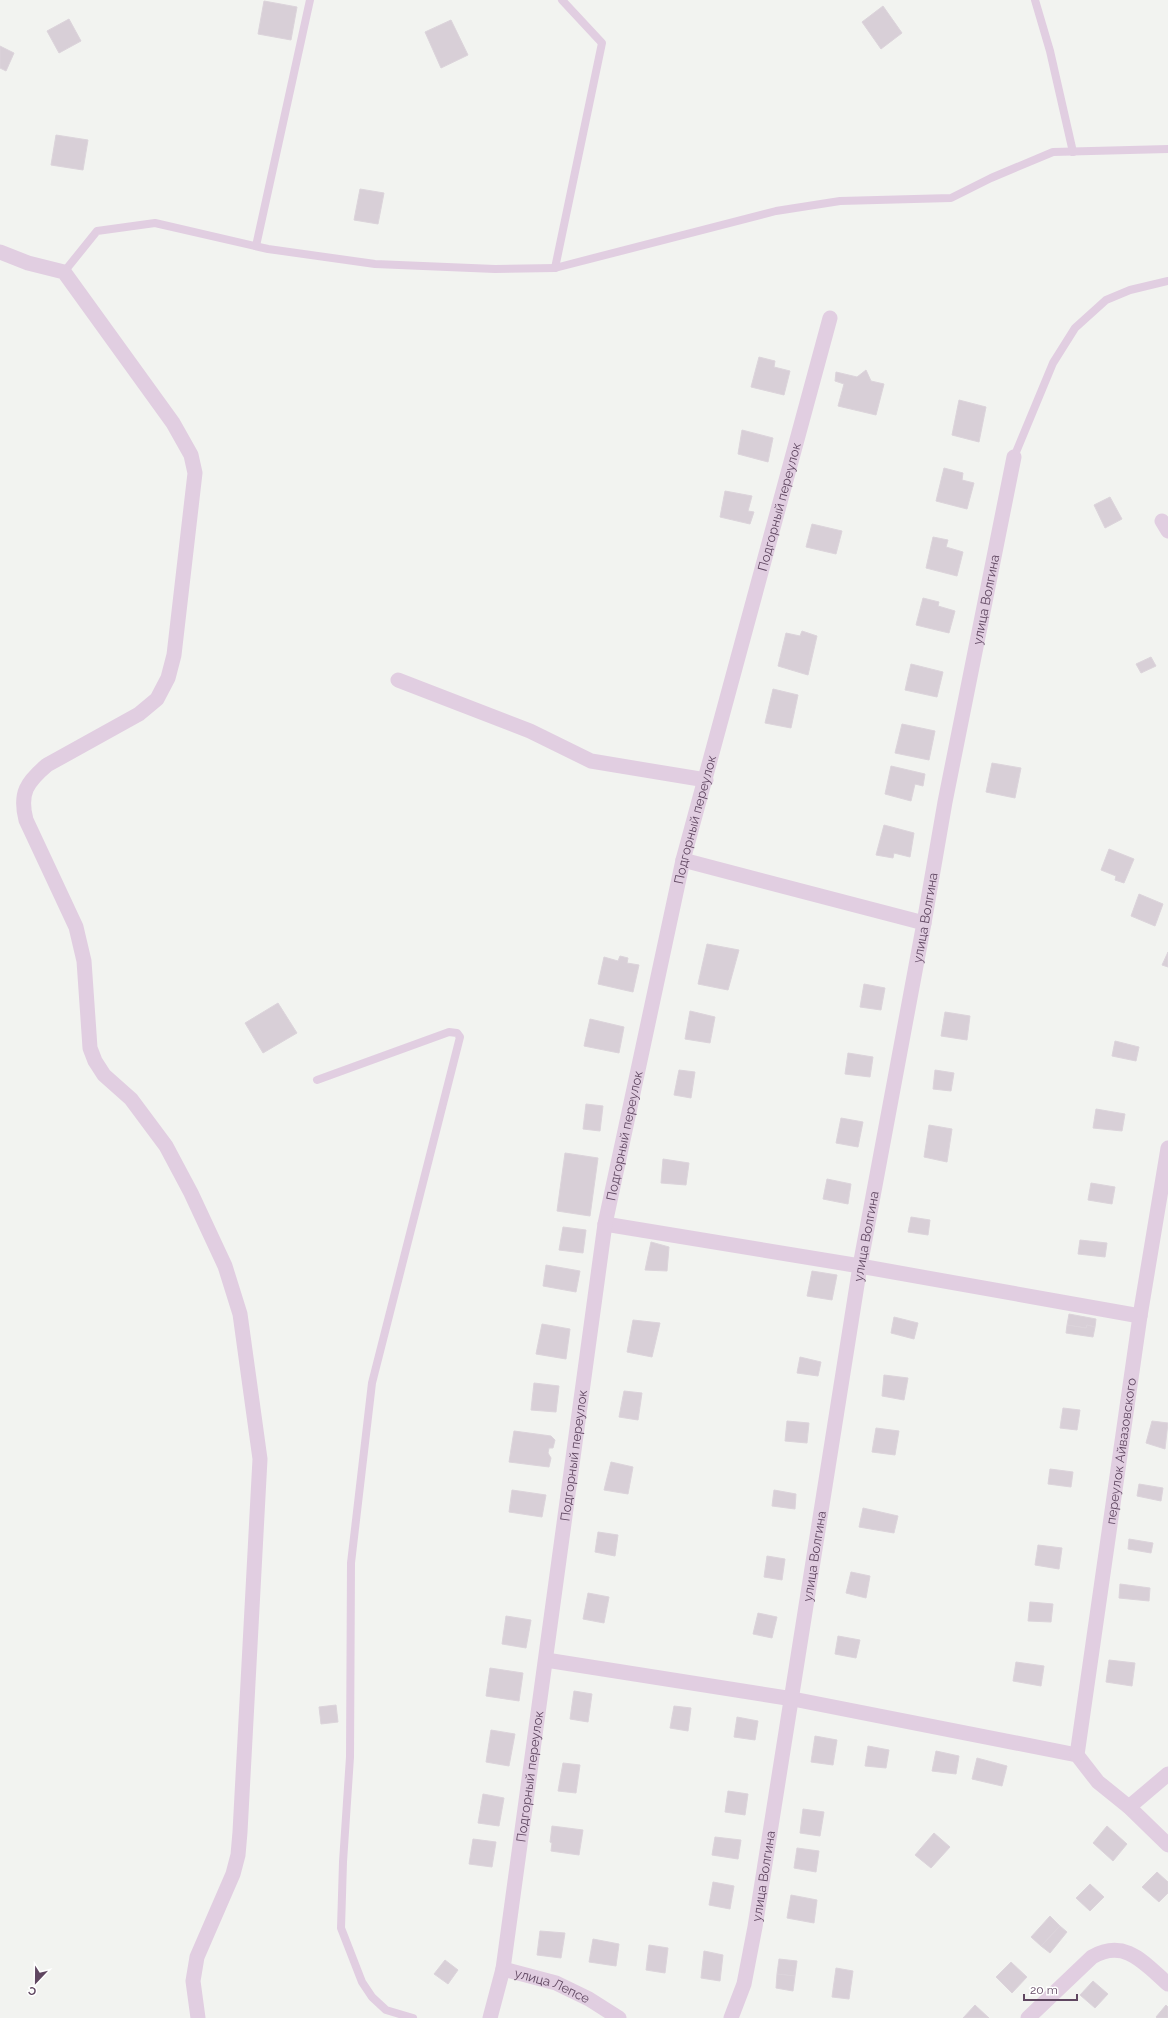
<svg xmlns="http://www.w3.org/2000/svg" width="1168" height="2018" font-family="Raleway,sans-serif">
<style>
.building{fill:#d8cfd7;stroke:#dcd4db}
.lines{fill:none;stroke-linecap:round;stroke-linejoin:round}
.lane{stroke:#e1cee1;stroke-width:8}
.street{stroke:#e1cee1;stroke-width:15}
.labels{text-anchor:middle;stroke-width:4;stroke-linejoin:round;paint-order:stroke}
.street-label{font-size:13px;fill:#5f4660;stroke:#fff}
</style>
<rect width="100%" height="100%" fill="#f2f3f0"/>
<g class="building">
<path d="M 264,1 L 297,7 L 291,40 L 258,34 Z"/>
<path d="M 883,6 L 902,33 L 881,49 L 862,22 Z"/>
<path d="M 69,19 L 81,41 L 59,53 L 47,31 Z"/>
<path d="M 451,20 L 468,55 L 441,68 L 425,32 Z"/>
<path d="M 0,46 L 14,53 L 6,71 L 0,68 Z"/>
<path d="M 56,135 L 88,140 L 83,170 L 51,165 Z"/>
<path d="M 360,189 L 384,193 L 378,224 L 354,220 Z"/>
<path d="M 759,357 L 775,361 L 774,367 L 790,371 L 784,395 L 751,387 Z"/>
<path d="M 866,370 L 871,381 L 884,384 L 876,415 L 838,406 L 844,384 L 835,381 L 836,372 L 857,377 Z"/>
<path d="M 959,400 L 986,407 L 979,442 L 952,435 Z"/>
<path d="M 742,430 L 773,438 L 768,462 L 738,454 Z"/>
<path d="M 944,468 L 963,473 L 962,480 L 974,483 L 967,509 L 936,501 Z"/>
<path d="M 725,491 L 752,496 L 748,511 L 754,512 L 750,524 L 720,517 Z"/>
<path d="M 1110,497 L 1122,519 L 1105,528 L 1094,505 Z"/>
<path d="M 812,524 L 842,531 L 836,554 L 806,547 Z"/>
<path d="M 933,537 L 948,540 L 946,547 L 963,552 L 957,576 L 926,568 Z"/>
<path d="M 923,598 L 939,602 L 938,606 L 955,611 L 949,633 L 916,625 Z"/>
<path d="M 802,631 L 817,636 L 808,675 L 778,666 L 786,633 L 800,636 Z"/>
<path d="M 1151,657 L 1156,666 L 1141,673 L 1136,664 Z"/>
<path d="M 911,664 L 943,672 L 937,697 L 905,690 Z"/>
<path d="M 773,689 L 798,695 L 791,728 L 765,723 Z"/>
<path d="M 902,724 L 935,731 L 929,760 L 895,753 Z"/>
<path d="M 992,763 L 1021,768 L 1015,798 L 986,792 Z"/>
<path d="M 891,766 L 925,774 L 923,786 L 915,784 L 911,801 L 885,794 Z"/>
<path d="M 884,825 L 914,833 L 910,857 L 894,853 L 893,858 L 876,855 Z"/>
<path d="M 1109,849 L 1134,859 L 1124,883 L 1115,880 L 1116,876 L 1101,870 Z"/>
<path d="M 1139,894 L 1163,904 L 1155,926 L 1131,916 Z"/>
<path d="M 707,944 L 739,950 L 728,990 L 698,984 Z"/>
<path d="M 1168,952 L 1168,967 L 1162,965 Z"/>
<path d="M 620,956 L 628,958 L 627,963 L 639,965 L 633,992 L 598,984 L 604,957 L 618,961 Z"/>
<path d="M 864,984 L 885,988 L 881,1010 L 860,1007 Z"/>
<path d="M 278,1003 L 297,1033 L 263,1053 L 245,1023 Z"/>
<path d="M 690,1011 L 715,1017 L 710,1043 L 685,1039 Z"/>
<path d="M 945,1012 L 970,1016 L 967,1040 L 941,1036 Z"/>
<path d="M 590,1019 L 624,1027 L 619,1053 L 584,1046 Z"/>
<path d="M 1115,1041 L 1139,1047 L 1136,1061 L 1112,1056 Z"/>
<path d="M 848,1053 L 873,1057 L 870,1077 L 845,1074 Z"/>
<path d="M 679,1070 L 695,1072 L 691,1098 L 674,1095 Z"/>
<path d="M 935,1070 L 954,1073 L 951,1091 L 933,1089 Z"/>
<path d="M 586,1104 L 603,1106 L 600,1131 L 583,1129 Z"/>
<path d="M 1096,1109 L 1125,1114 L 1122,1131 L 1093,1128 Z"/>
<path d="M 841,1118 L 863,1122 L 858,1147 L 836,1143 Z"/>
<path d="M 929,1125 L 952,1129 L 947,1162 L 924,1157 Z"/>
<path d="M 565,1153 L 598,1158 L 590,1216 L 557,1211 Z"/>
<path d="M 663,1159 L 689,1163 L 686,1185 L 661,1183 Z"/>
<path d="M 827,1179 L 851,1184 L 848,1204 L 823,1199 Z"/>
<path d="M 1091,1183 L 1115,1187 L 1112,1204 L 1088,1200 Z"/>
<path d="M 911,1217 L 930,1220 L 928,1235 L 908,1232 Z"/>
<path d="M 563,1227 L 586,1230 L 583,1253 L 559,1250 Z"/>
<path d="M 1080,1240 L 1107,1243 L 1105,1257 L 1078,1254 Z"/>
<path d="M 651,1242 L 669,1247 L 667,1271 L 645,1270 Z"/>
<path d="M 546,1265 L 580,1271 L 576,1292 L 543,1286 Z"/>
<path d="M 812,1271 L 837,1275 L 832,1300 L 807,1296 Z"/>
<path d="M 1069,1314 L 1096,1319 L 1095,1327 L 1087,1325 L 1086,1328 L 1067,1325 Z"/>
<path d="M 894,1317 L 918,1323 L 914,1339 L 891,1333 Z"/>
<path d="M 633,1320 L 660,1323 L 652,1357 L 627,1352 Z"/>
<path d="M 542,1324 L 570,1329 L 566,1359 L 536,1354 Z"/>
<path d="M 1067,1325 L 1086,1328 L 1087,1325 L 1095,1327 L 1093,1337 L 1066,1333 Z"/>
<path d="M 800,1357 L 821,1362 L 818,1376 L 797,1373 Z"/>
<path d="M 884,1375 L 908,1378 L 904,1400 L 882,1396 Z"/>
<path d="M 534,1383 L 559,1386 L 556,1412 L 531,1410 Z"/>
<path d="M 624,1391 L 642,1393 L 638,1420 L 619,1417 Z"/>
<path d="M 1063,1408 L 1080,1410 L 1077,1430 L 1060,1428 Z"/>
<path d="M 787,1421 L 809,1423 L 807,1443 L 785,1441 Z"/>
<path d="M 1152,1421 L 1168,1423 L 1165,1449 L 1146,1443 Z"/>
<path d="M 876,1428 L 899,1431 L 895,1455 L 872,1452 Z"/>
<path d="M 514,1431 L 551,1436 L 555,1440 L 553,1448 L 549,1448 L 548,1453 L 551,1458 L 549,1467 L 509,1462 Z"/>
<path d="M 611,1462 L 633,1467 L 628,1494 L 604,1490 Z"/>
<path d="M 1050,1469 L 1073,1472 L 1071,1487 L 1048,1484 Z"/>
<path d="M 1139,1484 L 1163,1488 L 1161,1501 L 1137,1496 Z"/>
<path d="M 512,1490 L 546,1495 L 542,1517 L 509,1512 Z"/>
<path d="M 774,1490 L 796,1494 L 795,1509 L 772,1506 Z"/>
<path d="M 863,1508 L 898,1516 L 894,1533 L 859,1527 Z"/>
<path d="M 598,1532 L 618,1535 L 615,1556 L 595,1552 Z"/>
<path d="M 1129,1539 L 1153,1543 L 1151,1553 L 1128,1549 Z"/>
<path d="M 1038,1545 L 1062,1548 L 1059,1569 L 1035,1565 Z"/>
<path d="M 767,1556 L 785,1559 L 782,1580 L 764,1577 Z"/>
<path d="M 851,1572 L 870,1576 L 866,1598 L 846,1593 Z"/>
<path d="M 1120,1584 L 1150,1588 L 1149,1601 L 1119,1598 Z"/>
<path d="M 588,1593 L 609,1597 L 604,1623 L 583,1619 Z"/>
<path d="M 1030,1602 L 1053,1604 L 1051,1622 L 1028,1621 Z"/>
<path d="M 758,1613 L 777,1617 L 772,1638 L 753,1634 Z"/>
<path d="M 506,1616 L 531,1620 L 526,1648 L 502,1644 Z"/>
<path d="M 838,1636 L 860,1640 L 856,1658 L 835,1654 Z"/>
<path d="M 1109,1660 L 1135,1663 L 1132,1686 L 1106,1682 Z"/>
<path d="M 1016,1662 L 1044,1666 L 1041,1686 L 1013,1681 Z"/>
<path d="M 490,1668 L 523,1673 L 519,1701 L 486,1696 Z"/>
<path d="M 574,1691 L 592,1694 L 588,1722 L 570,1719 Z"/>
<path d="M 336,1705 L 338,1722 L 321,1724 L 319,1707 Z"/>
<path d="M 674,1706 L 691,1708 L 688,1731 L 670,1728 Z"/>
<path d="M 737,1717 L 758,1721 L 755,1740 L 734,1737 Z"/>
<path d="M 491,1730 L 515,1734 L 509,1766 L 486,1762 Z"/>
<path d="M 815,1736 L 837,1740 L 833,1765 L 811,1762 Z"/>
<path d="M 868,1746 L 889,1750 L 886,1768 L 865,1766 Z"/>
<path d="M 936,1751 L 959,1756 L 956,1774 L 932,1771 Z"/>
<path d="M 977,1758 L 1007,1766 L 1002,1786 L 972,1779 Z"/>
<path d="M 563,1763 L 580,1765 L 576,1793 L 558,1791 Z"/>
<path d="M 728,1791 L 748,1794 L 745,1815 L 725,1812 Z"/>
<path d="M 483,1794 L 504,1798 L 499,1826 L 478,1823 Z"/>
<path d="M 803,1809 L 824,1812 L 820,1836 L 800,1833 Z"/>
<path d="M 552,1826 L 583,1830 L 579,1855 L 551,1851 L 552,1843 L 550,1842 Z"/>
<path d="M 1107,1826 L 1127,1844 L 1113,1861 L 1093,1843 Z"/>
<path d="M 934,1833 L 950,1847 L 931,1868 L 915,1855 Z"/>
<path d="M 715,1837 L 741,1840 L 738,1859 L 712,1855 Z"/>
<path d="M 473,1839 L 496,1842 L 492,1867 L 469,1864 Z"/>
<path d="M 797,1848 L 819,1851 L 816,1872 L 794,1868 Z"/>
<path d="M 1157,1872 L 1168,1882 L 1168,1893 L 1159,1902 L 1142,1887 Z"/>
<path d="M 713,1882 L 734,1886 L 730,1909 L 709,1905 Z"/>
<path d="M 1090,1884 L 1104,1897 L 1090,1911 L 1076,1898 Z"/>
<path d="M 791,1895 L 817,1900 L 814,1923 L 787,1918 Z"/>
<path d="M 1050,1916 L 1060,1926 L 1041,1946 L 1031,1937 Z"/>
<path d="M 1060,1926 L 1067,1932 L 1050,1953 L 1041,1946 Z"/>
<path d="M 540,1931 L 565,1933 L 561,1958 L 537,1955 Z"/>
<path d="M 593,1939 L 619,1944 L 616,1966 L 589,1962 Z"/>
<path d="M 649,1945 L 668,1948 L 665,1973 L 646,1970 Z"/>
<path d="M 704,1951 L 723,1955 L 720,1981 L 701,1978 Z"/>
<path d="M 779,1959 L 797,1961 L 795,1976 L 777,1974 Z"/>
<path d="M 445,1960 L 458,1970 L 448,1984 L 434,1974 Z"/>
<path d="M 1011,1962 L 1027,1977 L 1012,1993 L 996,1977 Z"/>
<path d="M 836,1968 L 853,1971 L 849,1999 L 832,1997 Z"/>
<path d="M 777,1974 L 795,1976 L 793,1991 L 776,1988 Z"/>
<path d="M 1093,1981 L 1108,1994 L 1095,2008 L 1080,1995 Z"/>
<path d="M 975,2005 L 989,2018 L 963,2018 Z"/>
<path d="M 1166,2005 L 1168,2007 L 1168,2018 L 1157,2018 L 1156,2017 Z"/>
</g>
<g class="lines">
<g class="lane">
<path d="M 1035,0 L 1050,51 L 1073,152"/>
<path d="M 256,246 L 310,0"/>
<path d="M 555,268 L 602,43 L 562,0"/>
<path d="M 64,272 L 97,231 L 155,223 L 268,249 L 375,264 L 495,269 L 555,268 L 776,211 L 840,201 L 951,198 L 991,178 L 1053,152 L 1168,149"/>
<path d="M 1014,457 L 1053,363 L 1075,328 L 1106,300 L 1130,290 L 1168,281"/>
<path d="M 317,1080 L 449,1032 L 457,1033 L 460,1037 L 372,1383 L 351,1563 L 350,1757 L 343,1862 L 341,1928 L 362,1982 L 372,1997 L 386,2010 L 413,2018"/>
</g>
<g class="street">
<path d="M 0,252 L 28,263 L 64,272 L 173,423 L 191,455 L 195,473 L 174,655 L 168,678 L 157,699 L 139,714 L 47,765 C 27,782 19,793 26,820 L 76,927 L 84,961 L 89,1033 L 90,1048 L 95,1061 L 104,1075 L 131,1099 L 166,1146 L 191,1193 L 225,1266 L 240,1314 L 260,1459 L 240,1832 L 238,1855 L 233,1874 L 197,1957 L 193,1981 L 198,2018"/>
<path d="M 1162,521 L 1168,531"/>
<path d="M 398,680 L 530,731 L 591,761 L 706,780"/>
<path d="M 683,860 L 924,923"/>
<path d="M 605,1224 L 860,1266 L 1140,1316"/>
<path d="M 546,1660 L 793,1699 L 1077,1755 L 1098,1782 L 1129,1807 L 1168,1845"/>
<path id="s1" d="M 1077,1755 L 1140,1316 L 1168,1148"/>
<path d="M 1129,1807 L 1168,1774"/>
<path id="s2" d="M 503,1969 L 556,1983 L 589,1999 L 619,2018"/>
<path id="s3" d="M 490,2018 L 503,1969 L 605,1224 L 683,860 L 830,318"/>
<path id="s4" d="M 731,2018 L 744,1984 L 755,1927 L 860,1266 L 924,923 L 945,802 L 1014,457"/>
<path d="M 1028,2018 L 1092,1957 C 1125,1938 1144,1963 1168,1984"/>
</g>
</g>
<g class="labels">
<g class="street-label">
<text dy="5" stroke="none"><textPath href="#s3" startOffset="1541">Подгорный переулок</textPath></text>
<text dy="5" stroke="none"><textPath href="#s4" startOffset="1442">улица Волгина</textPath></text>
<text dy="5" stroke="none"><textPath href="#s3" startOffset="1217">Подгорный переулок</textPath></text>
<text dy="5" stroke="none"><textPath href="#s4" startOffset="1118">улица Волгина</textPath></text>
<text dy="5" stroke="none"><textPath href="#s3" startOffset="893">Подгорный переулок</textPath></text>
<text dy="5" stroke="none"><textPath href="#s4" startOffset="794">улица Волгина</textPath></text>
<text dy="5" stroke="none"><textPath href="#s1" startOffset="307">переулок Айвазовского</textPath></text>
<text dy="5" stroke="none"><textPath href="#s3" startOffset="569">Подгорный переулок</textPath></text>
<text dy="5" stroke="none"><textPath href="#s4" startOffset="470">улица Волгина</textPath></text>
<text dy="5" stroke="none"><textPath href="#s3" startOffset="245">Подгорный переулок</textPath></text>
<text dy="5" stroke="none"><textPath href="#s4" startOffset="146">улица Волгина</textPath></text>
<text dy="5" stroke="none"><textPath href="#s2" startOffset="52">улица Лепсе</textPath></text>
</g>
</g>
<g transform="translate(36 1982) rotate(202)" stroke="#ffffff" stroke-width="3" paint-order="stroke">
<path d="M0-3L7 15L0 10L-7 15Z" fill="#5f4660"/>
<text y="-6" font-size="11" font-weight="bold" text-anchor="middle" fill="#5f4660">С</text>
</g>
<path d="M1024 1994v6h53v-6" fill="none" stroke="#5f4660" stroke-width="2"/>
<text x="1030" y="1994" font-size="12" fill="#5f4660" stroke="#ffffff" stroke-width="3" paint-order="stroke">20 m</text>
</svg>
